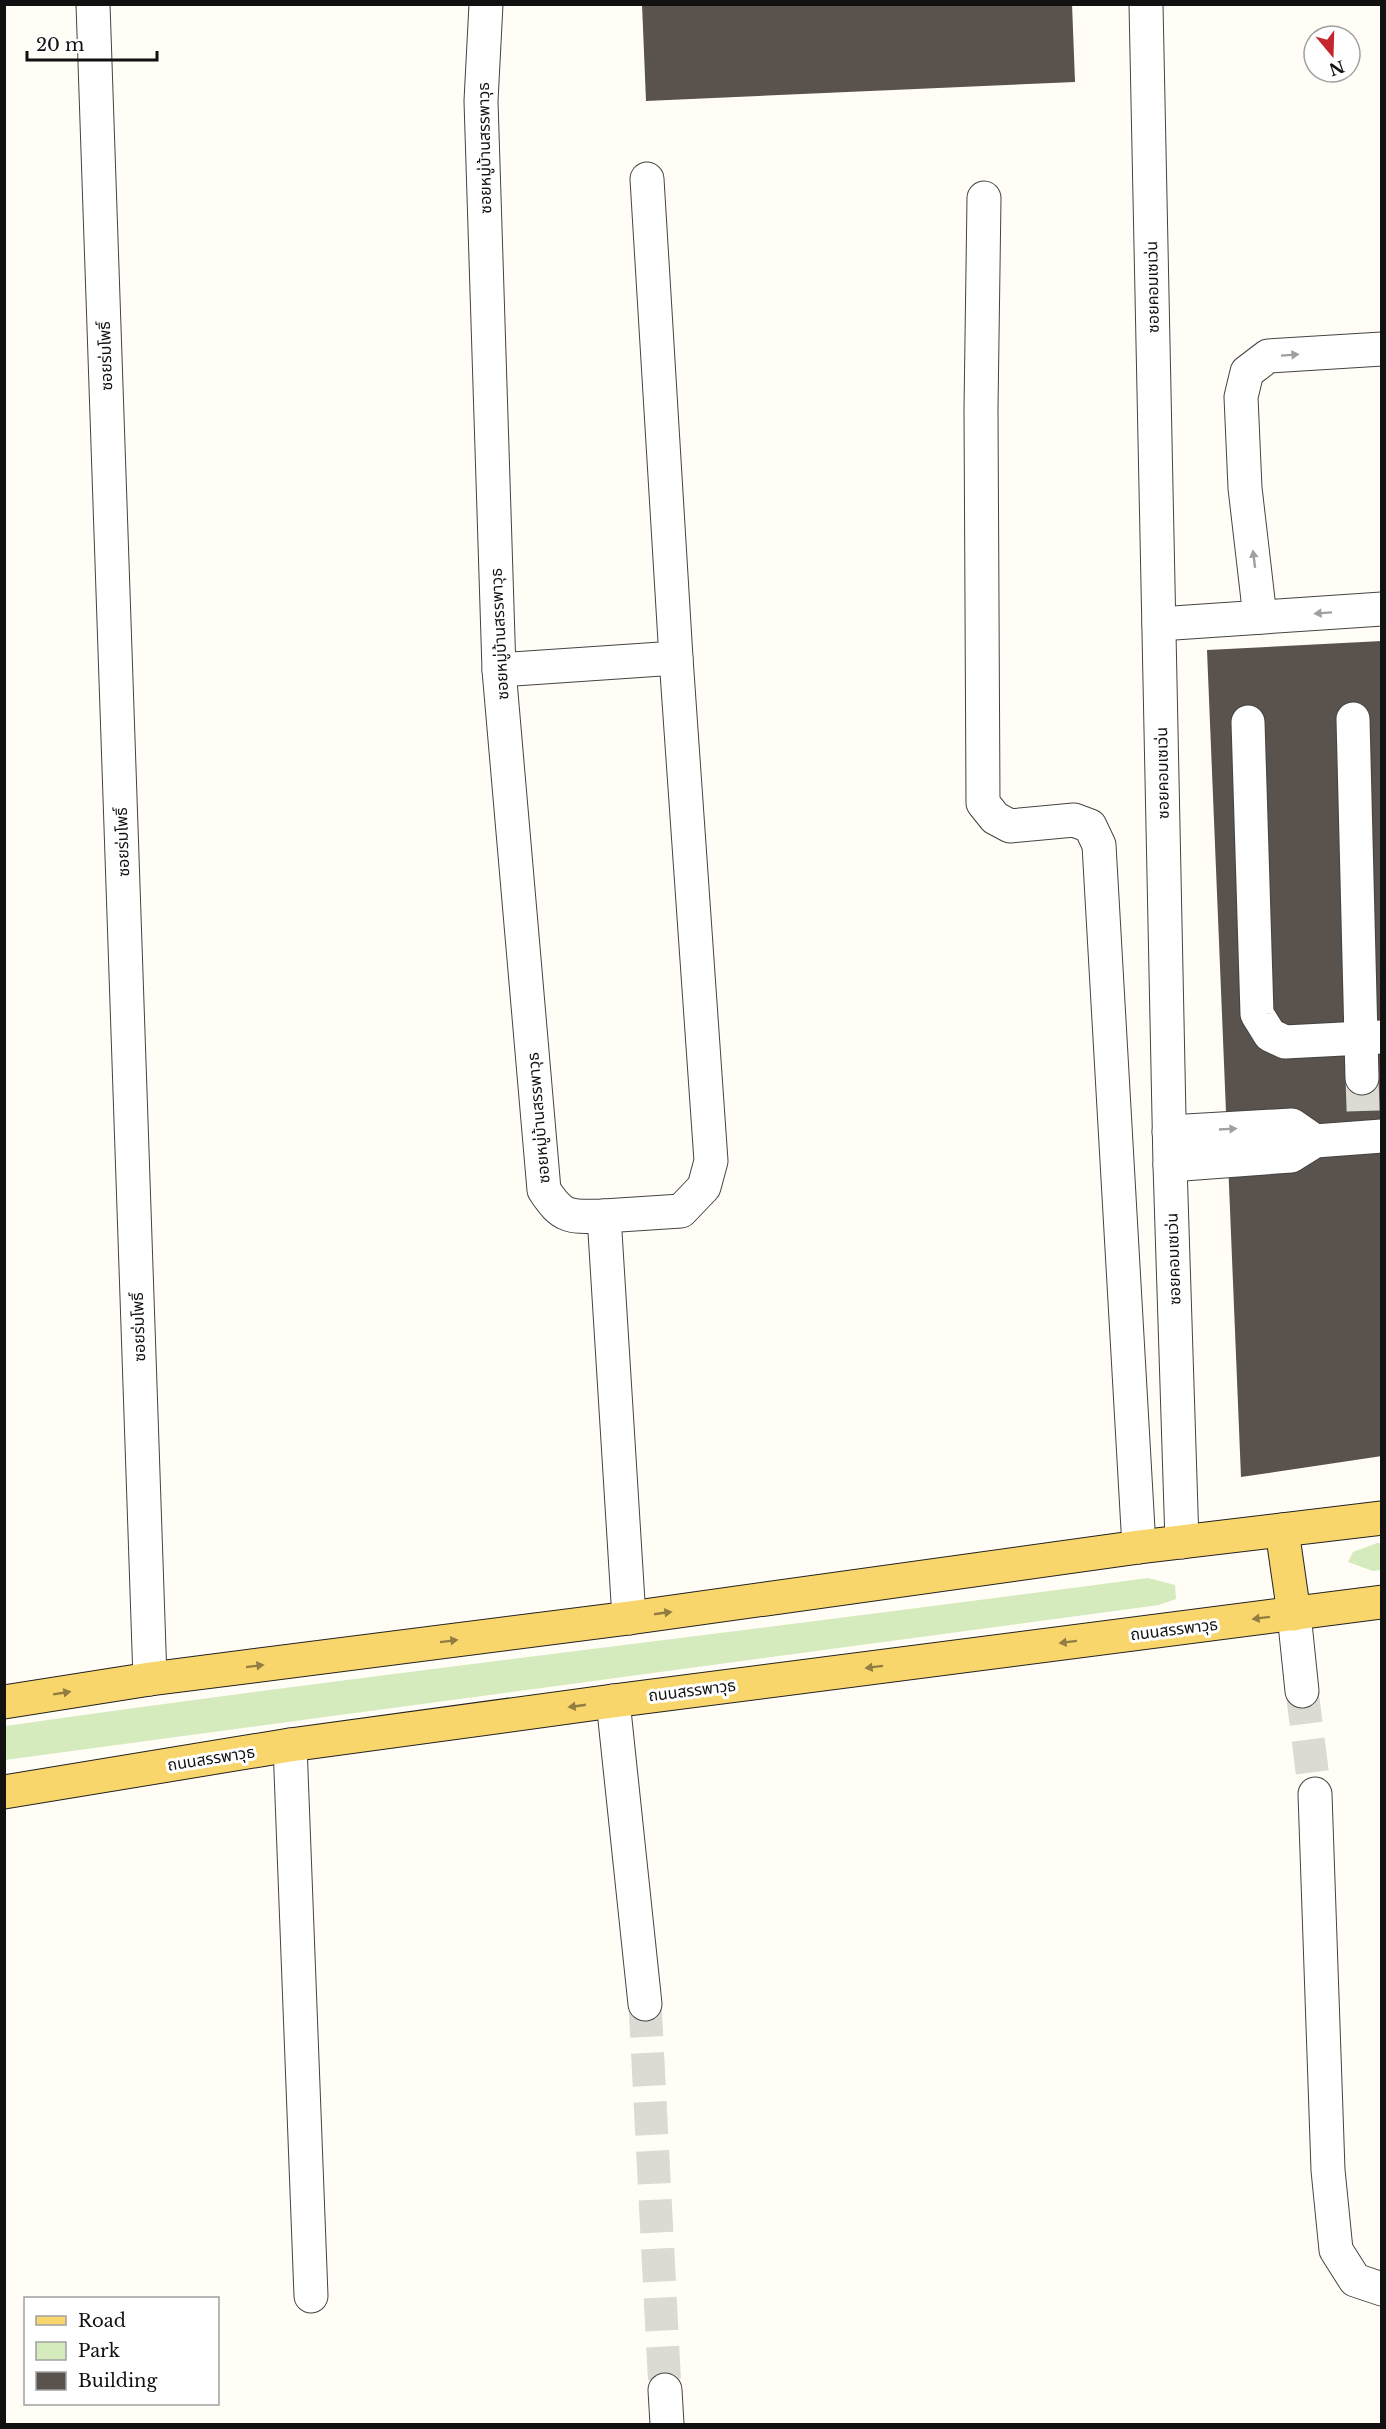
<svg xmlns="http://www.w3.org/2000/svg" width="1386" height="2429" font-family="'Libre Baskerville','Noto Sans Thai',serif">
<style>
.green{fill:#d5ebbd}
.building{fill:#5a524d}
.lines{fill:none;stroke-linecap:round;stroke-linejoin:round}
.minor-tunnel{stroke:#dbdad3;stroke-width:33;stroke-dasharray:33 16;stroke-linecap:butt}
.minor-casing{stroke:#444;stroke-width:35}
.major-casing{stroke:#222;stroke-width:35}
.minor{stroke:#fff;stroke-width:33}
.major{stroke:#f9d66b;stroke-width:33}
.oneway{fill:#a0a0a0}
.oneway2{fill:#917d42}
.labels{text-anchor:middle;stroke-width:6;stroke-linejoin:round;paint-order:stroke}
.street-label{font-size:16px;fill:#111;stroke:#fff}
</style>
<rect width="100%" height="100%" fill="#fffdf5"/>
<g class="green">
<path d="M 1377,1543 L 1381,1543 L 1381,1570 L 1373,1571 L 1348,1562 L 1353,1552 Z"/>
<path d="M 1148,1578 L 1175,1585 L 1176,1599 L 1159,1605 L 5,1760 L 5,1726 C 385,1672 767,1629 1148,1578 Z"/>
</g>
<g class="building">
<path d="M 642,4 L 1072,4 L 1075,82 L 646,101 Z"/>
<path d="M 1382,641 L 1382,1456 L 1241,1477 L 1207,650 Z"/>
</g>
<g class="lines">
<g class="minor-tunnel">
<path d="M 1362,1078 L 1364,1137"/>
<path d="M 1302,1691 L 1315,1794"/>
<path d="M 645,2004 L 665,2390"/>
</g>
<g class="minor-casing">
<g id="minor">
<path d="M 93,4 L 150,1679"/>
<path d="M 486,4 L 481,101 L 499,670 L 544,1190 C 563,1219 570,1217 604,1216"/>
<path d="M 1146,4 L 1170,1165 L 1182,1542"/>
<path d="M 984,198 L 981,409 L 983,803 L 995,818 L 1010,826 L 1074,820 L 1090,826 L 1099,845 L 1139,1547"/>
<path d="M 1260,617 L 1245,488 L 1241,397 L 1247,372 L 1268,356 L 1382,349"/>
<path d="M 1159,624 L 1382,609"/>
<path d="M 499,670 L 676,658"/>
<path d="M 1353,719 L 1362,1078"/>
<path d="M 1248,722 L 1257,1014 L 1270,1035 L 1285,1042 L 1382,1037"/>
<path d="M 1169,1132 L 1292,1125 L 1315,1141"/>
<path d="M 1170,1165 L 1291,1156 L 1315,1141 L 1382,1136"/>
<path d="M 1294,1614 L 1302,1691"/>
<path d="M 629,1618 L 604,1216 L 681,1211 L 704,1187 L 711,1161 L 676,658 L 647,179"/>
<path d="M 613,1701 L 645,2004"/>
<path d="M 290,1745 L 311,2296"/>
<path d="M 1315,1794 L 1328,2170 L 1336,2250 L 1355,2280 L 1382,2289"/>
<path d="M 665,2390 L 667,2424"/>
</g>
</g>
<g class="major-casing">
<g id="major">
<path d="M 1282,1530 L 1294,1614"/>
<path d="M 4,1702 L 150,1679 L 629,1618 L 1139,1547 L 1382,1518"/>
<path d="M 4,1792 L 290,1745 L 613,1701 L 1382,1602"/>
</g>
</g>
<use href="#minor" class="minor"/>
<use href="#major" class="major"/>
</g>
<defs><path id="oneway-solid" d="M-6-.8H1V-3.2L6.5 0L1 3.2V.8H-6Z" transform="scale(1.5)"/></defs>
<g class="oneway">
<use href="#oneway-solid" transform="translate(1290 355) rotate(-4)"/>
<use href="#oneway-solid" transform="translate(1254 559) rotate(-97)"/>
<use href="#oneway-solid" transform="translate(1323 613) rotate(176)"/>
<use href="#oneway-solid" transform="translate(1228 1129) rotate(-3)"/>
</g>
<g class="oneway2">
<use href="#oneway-solid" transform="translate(663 1613) rotate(-8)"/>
<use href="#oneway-solid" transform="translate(1261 1618) rotate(173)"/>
<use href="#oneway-solid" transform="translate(449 1641) rotate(-7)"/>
<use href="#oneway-solid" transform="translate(1068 1642) rotate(173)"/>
<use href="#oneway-solid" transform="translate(255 1666) rotate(-7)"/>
<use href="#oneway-solid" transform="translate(874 1667) rotate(173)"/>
<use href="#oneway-solid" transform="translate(62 1693) rotate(-9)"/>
<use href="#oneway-solid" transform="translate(577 1706) rotate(172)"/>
</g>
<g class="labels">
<g class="street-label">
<text transform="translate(484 148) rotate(-91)" y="6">ซอยหมู่บ้านสรรพาวุธ</text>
<text transform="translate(1152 287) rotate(-91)" y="6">ซอยคอมเซเว่น</text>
<text transform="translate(105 356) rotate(-92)" y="6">ซอยร่มโพธิ์</text>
<text transform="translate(499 634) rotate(-93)" y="6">ซอยหมู่บ้านสรรพาวุธ</text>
<text transform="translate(1162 773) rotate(-91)" y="6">ซอยคอมเซเว่น</text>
<text transform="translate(122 842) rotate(-92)" y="6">ซอยร่มโพธิ์</text>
<text transform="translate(538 1118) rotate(-95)" y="6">ซอยหมู่บ้านสรรพาวุธ</text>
<text transform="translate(1173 1259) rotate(-92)" y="6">ซอยคอมเซเว่น</text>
<text transform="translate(138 1327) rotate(-92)" y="6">ซอยร่มโพธิ์</text>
<text transform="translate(1174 1629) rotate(-7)" y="6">ถนนสรรพาวุธ</text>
<text transform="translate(692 1690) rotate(-7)" y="6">ถนนสรรพาวุธ</text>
<text transform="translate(211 1758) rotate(-9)" y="6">ถนนสรรพาวุธ</text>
</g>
</g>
<rect width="1386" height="2429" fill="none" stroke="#111111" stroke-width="12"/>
<rect x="24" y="2297" width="195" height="108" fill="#ffffff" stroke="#a0a0a0" stroke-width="1.5"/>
<rect x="36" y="2316" width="30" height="9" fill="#f9d66b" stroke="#a0a0a0" stroke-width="1.5"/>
<text x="78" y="2327" font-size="18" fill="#111111">Road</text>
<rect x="36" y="2342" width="30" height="18" fill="#d5ebbd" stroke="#a0a0a0" stroke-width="1.5"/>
<text x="78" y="2357" font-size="18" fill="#111111">Park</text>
<rect x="36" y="2372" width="30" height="18" fill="#5a524d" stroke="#a0a0a0" stroke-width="1.5"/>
<text x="78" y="2387" font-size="18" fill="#111111">Building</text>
<g transform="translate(1332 54) rotate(161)"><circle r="28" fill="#ffffff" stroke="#a0a0a0" stroke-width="1.5"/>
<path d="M0-4.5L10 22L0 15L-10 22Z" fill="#c4262e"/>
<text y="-9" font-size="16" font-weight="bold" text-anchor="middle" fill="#111111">N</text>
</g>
<path d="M27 51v9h130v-9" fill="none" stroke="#111111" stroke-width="3"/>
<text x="36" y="51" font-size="18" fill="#111111" stroke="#ffffff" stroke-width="4.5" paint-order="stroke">20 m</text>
</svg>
